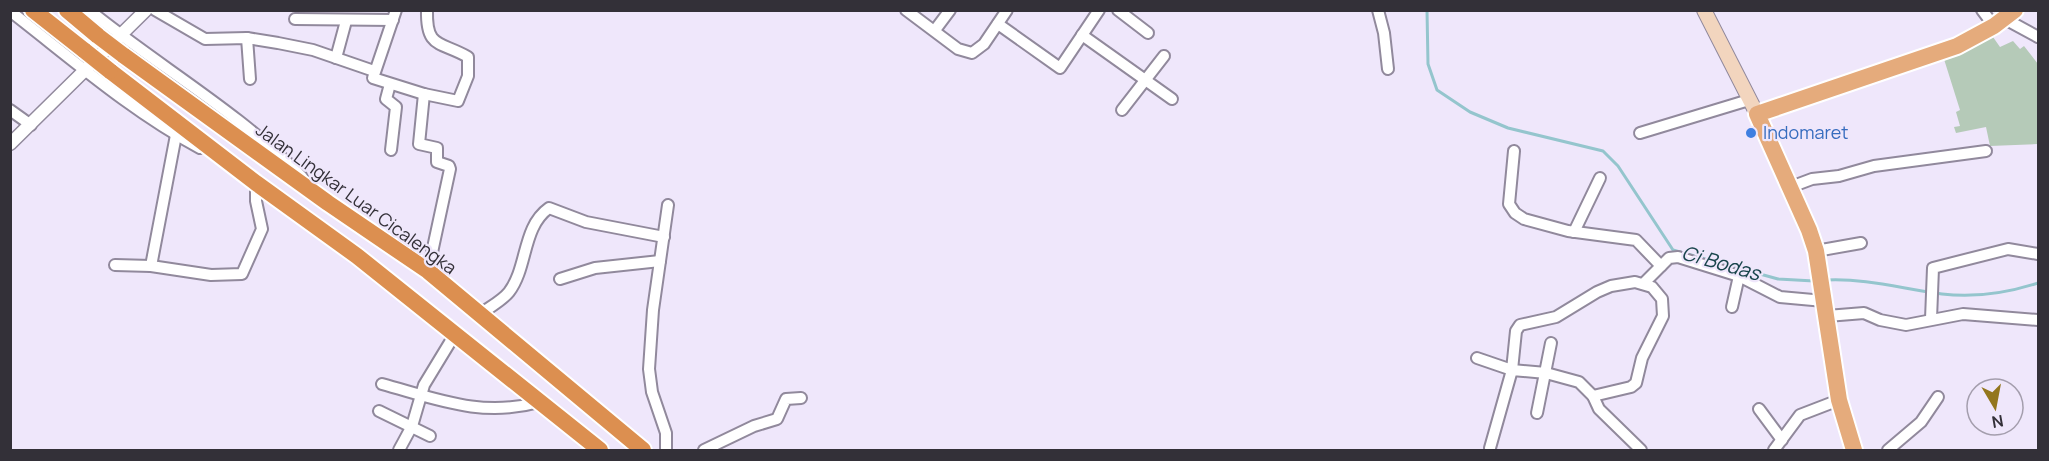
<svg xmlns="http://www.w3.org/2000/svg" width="2049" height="461" font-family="Manrope,sans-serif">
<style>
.green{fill:#b5cab8}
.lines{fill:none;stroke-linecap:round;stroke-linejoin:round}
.stream{stroke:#94c5cd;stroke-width:3}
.minor-casing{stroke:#91899c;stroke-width:14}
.tertiary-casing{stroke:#91899c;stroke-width:15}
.secondary-casing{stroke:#91899c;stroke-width:16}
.primary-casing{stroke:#fff;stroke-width:20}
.trunk-casing{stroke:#fff;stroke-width:20}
.minor{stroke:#fff;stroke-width:10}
.tertiary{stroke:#fff;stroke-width:12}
.secondary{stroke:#f2d5be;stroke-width:14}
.primary{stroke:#e5ab7c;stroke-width:16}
.trunk{stroke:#dc8f50;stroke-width:16}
.trunk-bridge-casing{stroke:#fff;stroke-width:20;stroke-linecap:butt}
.trunk-bridge{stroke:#dc8f50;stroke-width:16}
.shop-dot{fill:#3f7fe0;stroke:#efe7fb;stroke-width:2}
.labels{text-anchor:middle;stroke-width:4.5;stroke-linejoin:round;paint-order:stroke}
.shop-label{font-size:18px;fill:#366cbe;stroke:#efe7fb;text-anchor:start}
.street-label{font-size:18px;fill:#333038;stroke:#efe7fb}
.water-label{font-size:20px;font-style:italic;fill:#19454c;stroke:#efe7fb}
</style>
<rect width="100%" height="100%" fill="#efe7fb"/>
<path class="green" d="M 1993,37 L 2000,47 L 2013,41 L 2020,49 L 2024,46 L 2038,64 L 2038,144 L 1990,146 L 1986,127 L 1956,133 L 1954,127 L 1960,126 L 1956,112 L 1960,110 L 1943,56 Z"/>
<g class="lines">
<g class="stream">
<path d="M 1427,10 L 1428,64 L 1437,90 L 1470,112 L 1508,128 L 1603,151 L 1618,166 L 1673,250 L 1778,279 L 1814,281"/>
<path d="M 1826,280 C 1866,278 1903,289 1942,294 C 1975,298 2007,293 2038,283"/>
</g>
<g class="minor-casing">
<g id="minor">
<path d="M 89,10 C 159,67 239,112 302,177"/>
<path d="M 155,10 L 205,39 L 247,38 L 278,43 L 313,50 L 374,71"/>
<path d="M 396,10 L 373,78 L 424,94 L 458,101 L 468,76 L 468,57 C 440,41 426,49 427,10"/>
<path d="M 906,10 L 958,49 L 972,53 L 984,44 L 1007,10"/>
<path d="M 1118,10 L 1148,33"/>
<path d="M 1378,10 L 1384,33 L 1388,69"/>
<path d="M 1982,10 L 1994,26"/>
<path d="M 10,11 C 72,59 131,111 200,148"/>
<path d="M 295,19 L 393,20"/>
<path d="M 2005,19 L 2038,37"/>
<path d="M 998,24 L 1060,68 L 1099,10"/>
<path d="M 935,30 L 950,10"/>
<path d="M 1082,35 L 1172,99"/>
<path d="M 247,38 L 250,79"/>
<path d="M 336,58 L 346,21"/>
<path d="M 390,84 L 386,99 L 396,107 L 391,150"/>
<path d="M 424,94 L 419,144 L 437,148 L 437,162 L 449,166 L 450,169 L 428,271"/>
<path d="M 10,110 L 31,125"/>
<path d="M 1122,110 L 1164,56"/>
<path d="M 1640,133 L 1749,100"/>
<path d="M 1514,151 L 1509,204 L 1515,213 L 1524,219 L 1568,231 L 1636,240 L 1661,266"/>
<path d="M 1788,188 L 1812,179 L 1839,176 L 1874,166 L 1986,151"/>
<path d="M 1574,232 L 1600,178"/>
<path d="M 1816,251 L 1861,243"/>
<path d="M 115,265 L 151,266 L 211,275 L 242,274 L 262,229 L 256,201 L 256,183"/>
<path d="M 151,266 L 176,135"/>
<path d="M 560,279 L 595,268 L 660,261"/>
<path d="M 1643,284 L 1669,258 L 1678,257 L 1739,276 L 1780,297 L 1824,301"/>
<path d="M 1732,307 L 1739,276"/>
<path d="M 479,315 C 488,308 502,301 509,292 C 528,267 522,227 549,208 L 586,222 L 664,237"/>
<path d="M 1827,316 L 1864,313 L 1880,320 L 1906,325 L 1963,314 L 2038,320"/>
<path d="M 1931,319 L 1933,268 L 2008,249 L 2038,254"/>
<path d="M 1477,358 L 1512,370 L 1516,331 L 1520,325 L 1556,317 L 1597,292 L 1611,286 L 1635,282 L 1652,287 L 1662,299 L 1663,316 L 1642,358 L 1636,383 L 1631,387 L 1593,396"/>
<path d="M 382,384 C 437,399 482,418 539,402"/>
<path d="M 1759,409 L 1782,440"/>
<path d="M 379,411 L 430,436"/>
<path d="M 1537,413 L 1551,343"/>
<path d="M 1490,448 L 1512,370 L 1546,373 L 1579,382 L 1593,396 L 1599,409 L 1641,450"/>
<path d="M 399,450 L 412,426 L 424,385 L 455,334"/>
<path d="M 666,450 L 666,433 L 652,392 L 649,369 L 653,310 L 668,205"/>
<path d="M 704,450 L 754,426 L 777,419 L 786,399 L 801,398"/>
<path d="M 1774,450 L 1800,415 L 1839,400"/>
<path d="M 1888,450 L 1921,422 L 1938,397"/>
</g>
</g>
<g class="tertiary-casing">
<path id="tertiary" d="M 10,144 L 146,10"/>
</g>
<g class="secondary-casing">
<path id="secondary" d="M 1704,10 L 1757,114"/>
</g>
<g class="primary-casing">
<path id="primary" d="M 1854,450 L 1839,400 L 1816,251 L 1809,230 L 1757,114 L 1957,46 L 1994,26 L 2015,10"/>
</g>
<g class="trunk-casing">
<g id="trunk">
<path d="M 33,10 L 85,51"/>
<path d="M 67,10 L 98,36"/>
<path d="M 123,55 L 328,203 L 428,271 L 643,450"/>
<path d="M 110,71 L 256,183 L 357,256 L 600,450"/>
</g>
</g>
<use href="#minor" class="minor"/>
<use href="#tertiary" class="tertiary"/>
<use href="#secondary" class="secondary"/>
<use href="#primary" class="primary"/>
<use href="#trunk" class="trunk"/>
<g class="trunk-bridge-casing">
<g id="trunk-bridge">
<path d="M 98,36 L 123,55"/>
<path d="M 85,51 L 110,71"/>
</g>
</g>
<use href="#trunk-bridge" class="trunk-bridge"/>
</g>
<circle class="shop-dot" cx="1751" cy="133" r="6"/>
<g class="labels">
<g class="shop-label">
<text x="1763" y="139">Indomaret</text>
</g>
<g class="street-label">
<text transform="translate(356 199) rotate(36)" y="6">Jalan Lingkar Luar Cicalengka</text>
</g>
<g class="water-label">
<text transform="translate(1721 263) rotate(16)" y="7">Ci Bodas</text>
</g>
</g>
<rect width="2049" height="461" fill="none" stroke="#333038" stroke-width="24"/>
<g transform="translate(1995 407) rotate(170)"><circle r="28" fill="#efe7fb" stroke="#a49ead" stroke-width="1.5"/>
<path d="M0-4.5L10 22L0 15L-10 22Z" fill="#93761d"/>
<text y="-9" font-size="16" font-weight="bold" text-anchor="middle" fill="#333038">N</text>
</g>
</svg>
